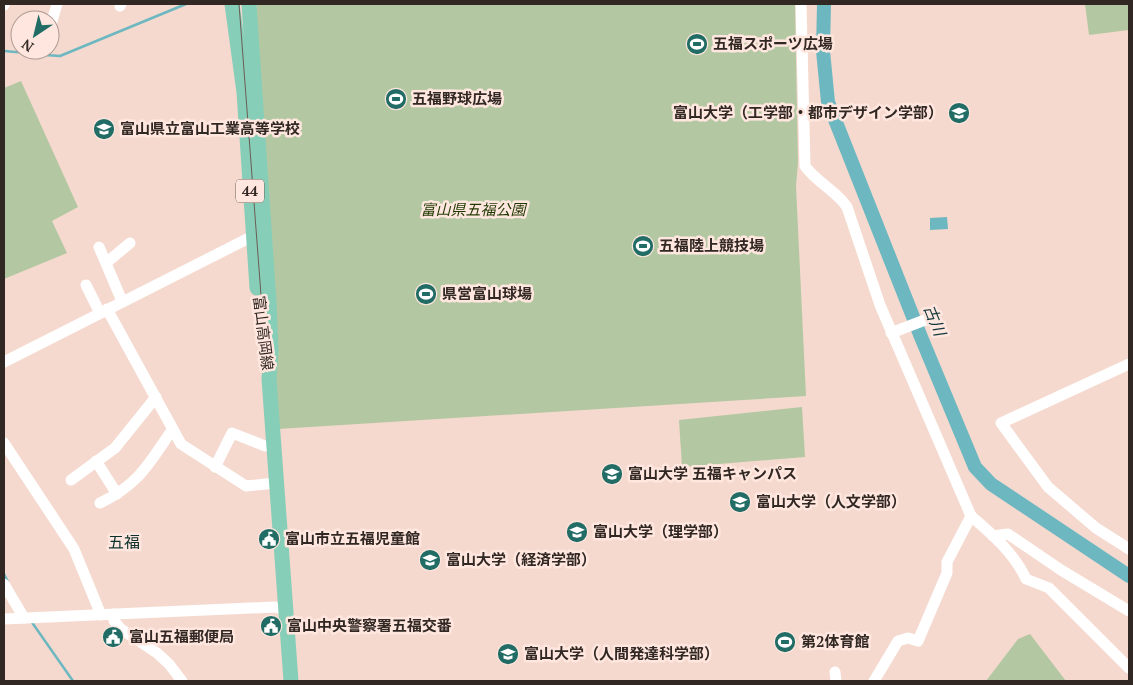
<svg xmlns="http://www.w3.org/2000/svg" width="1133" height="685" font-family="'PT Serif','Noto Sans JP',serif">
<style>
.green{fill:#b3c8a2}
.water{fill:#6db8c0}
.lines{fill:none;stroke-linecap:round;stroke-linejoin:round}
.stream{stroke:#6db8c0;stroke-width:2.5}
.river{stroke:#6db8c0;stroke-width:14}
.minor{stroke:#fff;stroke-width:11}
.major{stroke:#87ceb8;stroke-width:15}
.tram{stroke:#6b5c56;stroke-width:1}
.labels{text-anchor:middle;stroke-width:5;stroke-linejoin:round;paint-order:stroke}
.shield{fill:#ffe7df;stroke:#6f615b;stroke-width:1}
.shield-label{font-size:14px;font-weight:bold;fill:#312723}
.poi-label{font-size:15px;font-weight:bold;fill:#312723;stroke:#ffe7df;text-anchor:start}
.park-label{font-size:15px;font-style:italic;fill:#1f3800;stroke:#ffe7df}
.street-label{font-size:15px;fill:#312723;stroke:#ffe7df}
.water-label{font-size:16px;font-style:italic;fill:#14393d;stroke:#ffe7df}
.neighbourhood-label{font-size:16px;fill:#0d302d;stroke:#ffe7df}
</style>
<rect width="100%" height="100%" fill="#f5d9ce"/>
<g class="green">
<path d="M 256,4 L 795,4 L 798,163 L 796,186 L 806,396 L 278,429 Z"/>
<path d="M 1085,4 L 1129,4 L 1129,30 L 1089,35 Z"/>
<path d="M 21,81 L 78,207 L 52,221 L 67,253 L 4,279 L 4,88 Z"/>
<path d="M 802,407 L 805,457 L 682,467 L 679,420 Z"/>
<path d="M 1030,634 L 1066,681 L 986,681 L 1018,639 Z"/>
</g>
<path class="water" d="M 947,217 L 948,229 L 930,230 L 930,218 Z"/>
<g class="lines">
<g class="stream">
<path d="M 4,51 L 40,54"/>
<path d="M 45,55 L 60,56 L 186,4"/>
<path d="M 4,574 L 8,582"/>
<path d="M 31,621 L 73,681"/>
</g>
<path class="river" d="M 824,4 L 823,51 L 828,102 L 921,337 L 975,467 L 991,484 L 1129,576"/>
<g class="minor">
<path d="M 801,4 L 805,166 C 817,183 836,190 847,207 L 880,305 L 971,516 C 992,534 1014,553 1026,579 L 1049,588 L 1129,668"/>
<path d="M 4,5 L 4,4"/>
<path d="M 120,6 L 121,4"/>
<path d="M 50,28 L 57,4"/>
<path d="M 43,51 L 43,50"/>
<path d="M 99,247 L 122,301"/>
<path d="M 106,263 L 130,243"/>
<path d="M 86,285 L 100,313"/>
<path d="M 107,309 L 181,444 L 246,486 L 276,483"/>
<path d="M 891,333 L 930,318"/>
<path d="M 4,362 L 253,236"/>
<path d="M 1129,364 L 1001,423 L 1048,487 L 1096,528 L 1129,549"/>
<path d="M 4,443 L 74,549 L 101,615"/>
<path d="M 96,461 L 117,494"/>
<path d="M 215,467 L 232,433 L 265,446 L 273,446"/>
<path d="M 71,480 L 115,448 L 156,397"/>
<path d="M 100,503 C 139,484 148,465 172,430"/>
<path d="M 993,536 L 1008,534 L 1061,570 L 1129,611"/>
<path d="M 4,584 L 24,618"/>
<path d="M 114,614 L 114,621 L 121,629 L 157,653 L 169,664 L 182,681"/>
<path d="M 4,619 L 275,607 L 286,610"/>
<path d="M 835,672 L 836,681"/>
<path d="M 874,681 L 898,641 L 908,638 L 918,641 L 947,573 L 947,562 L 971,516"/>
</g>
<g class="major">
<path d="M 232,4 L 244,92 L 257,288"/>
<path d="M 249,4 L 269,302 L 271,350 L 269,379 L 291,681"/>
</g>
<path class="tram" d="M 239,4 L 261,295"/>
</g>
<defs>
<g id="stadium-disc" transform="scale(1.125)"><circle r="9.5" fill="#226c66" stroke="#ffe7df"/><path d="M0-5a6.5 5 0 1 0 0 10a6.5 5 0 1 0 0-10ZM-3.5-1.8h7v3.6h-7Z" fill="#fff"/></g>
<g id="university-disc" transform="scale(1.125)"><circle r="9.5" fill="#226c66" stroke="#ffe7df"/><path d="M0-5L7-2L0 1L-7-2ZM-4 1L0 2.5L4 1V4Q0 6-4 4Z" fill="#fff"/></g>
<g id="school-disc" transform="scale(1.125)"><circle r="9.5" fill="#226c66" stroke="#ffe7df"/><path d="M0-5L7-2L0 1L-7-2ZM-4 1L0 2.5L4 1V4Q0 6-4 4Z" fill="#fff"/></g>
<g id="civic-disc" transform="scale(1.125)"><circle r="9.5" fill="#226c66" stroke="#ffe7df"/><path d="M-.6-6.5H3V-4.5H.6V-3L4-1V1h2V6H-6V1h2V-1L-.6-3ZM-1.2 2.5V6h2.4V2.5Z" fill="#fff"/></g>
</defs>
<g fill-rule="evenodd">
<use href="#stadium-disc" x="697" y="44"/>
<use href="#stadium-disc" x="396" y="99"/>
<use href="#university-disc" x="959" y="113"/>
<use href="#school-disc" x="104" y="129"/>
<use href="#stadium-disc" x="643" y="246"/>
<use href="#stadium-disc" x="426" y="294"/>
<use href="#university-disc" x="612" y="474"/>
<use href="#university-disc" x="740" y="502"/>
<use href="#university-disc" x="577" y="532"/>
<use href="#civic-disc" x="269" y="539"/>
<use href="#university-disc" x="430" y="560"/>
<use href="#civic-disc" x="271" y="626"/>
<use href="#civic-disc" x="113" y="637"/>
<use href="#stadium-disc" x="785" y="642"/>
<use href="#university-disc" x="508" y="654"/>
</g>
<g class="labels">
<rect class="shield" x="236" y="179.5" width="28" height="23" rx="4"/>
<g class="shield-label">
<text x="250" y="196">44</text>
</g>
<g class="poi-label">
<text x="713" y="49">五福スポーツ広場</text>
<text x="412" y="104">五福野球広場</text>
<text x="943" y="118" text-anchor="end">富山大学（工学部・都市デザイン学部）</text>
<text x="120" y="134">富山県立富山工業高等学校</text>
<text x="659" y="251">五福陸上競技場</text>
<text x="442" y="299">県営富山球場</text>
<text x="628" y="479">富山大学 五福キャンパス</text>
<text x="756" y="507">富山大学（人文学部）</text>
<text x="593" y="537">富山大学（理学部）</text>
<text x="285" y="544">富山市立五福児童館</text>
<text x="446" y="565">富山大学（経済学部）</text>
<text x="287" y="631">富山中央警察署五福交番</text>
<text x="129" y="642">富山五福郵便局</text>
<text x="801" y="647">第2体育館</text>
<text x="524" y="659">富山大学（人間発達科学部）</text>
</g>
<g class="park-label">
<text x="473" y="215">富山県五福公園</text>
</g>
<g class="street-label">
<text transform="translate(263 333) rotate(83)" y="5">富山高岡線</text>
</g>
<g class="water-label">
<text transform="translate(935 320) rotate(68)" y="6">古川</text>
</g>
<g class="neighbourhood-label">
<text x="124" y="548">五福</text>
</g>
</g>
<rect width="1133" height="685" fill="none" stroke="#312723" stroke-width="10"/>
<g transform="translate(35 35) rotate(215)"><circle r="24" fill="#ffe7df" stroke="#ad9a94"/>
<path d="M0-4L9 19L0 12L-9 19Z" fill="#226c66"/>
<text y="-8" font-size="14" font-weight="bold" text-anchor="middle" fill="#312723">N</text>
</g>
</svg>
